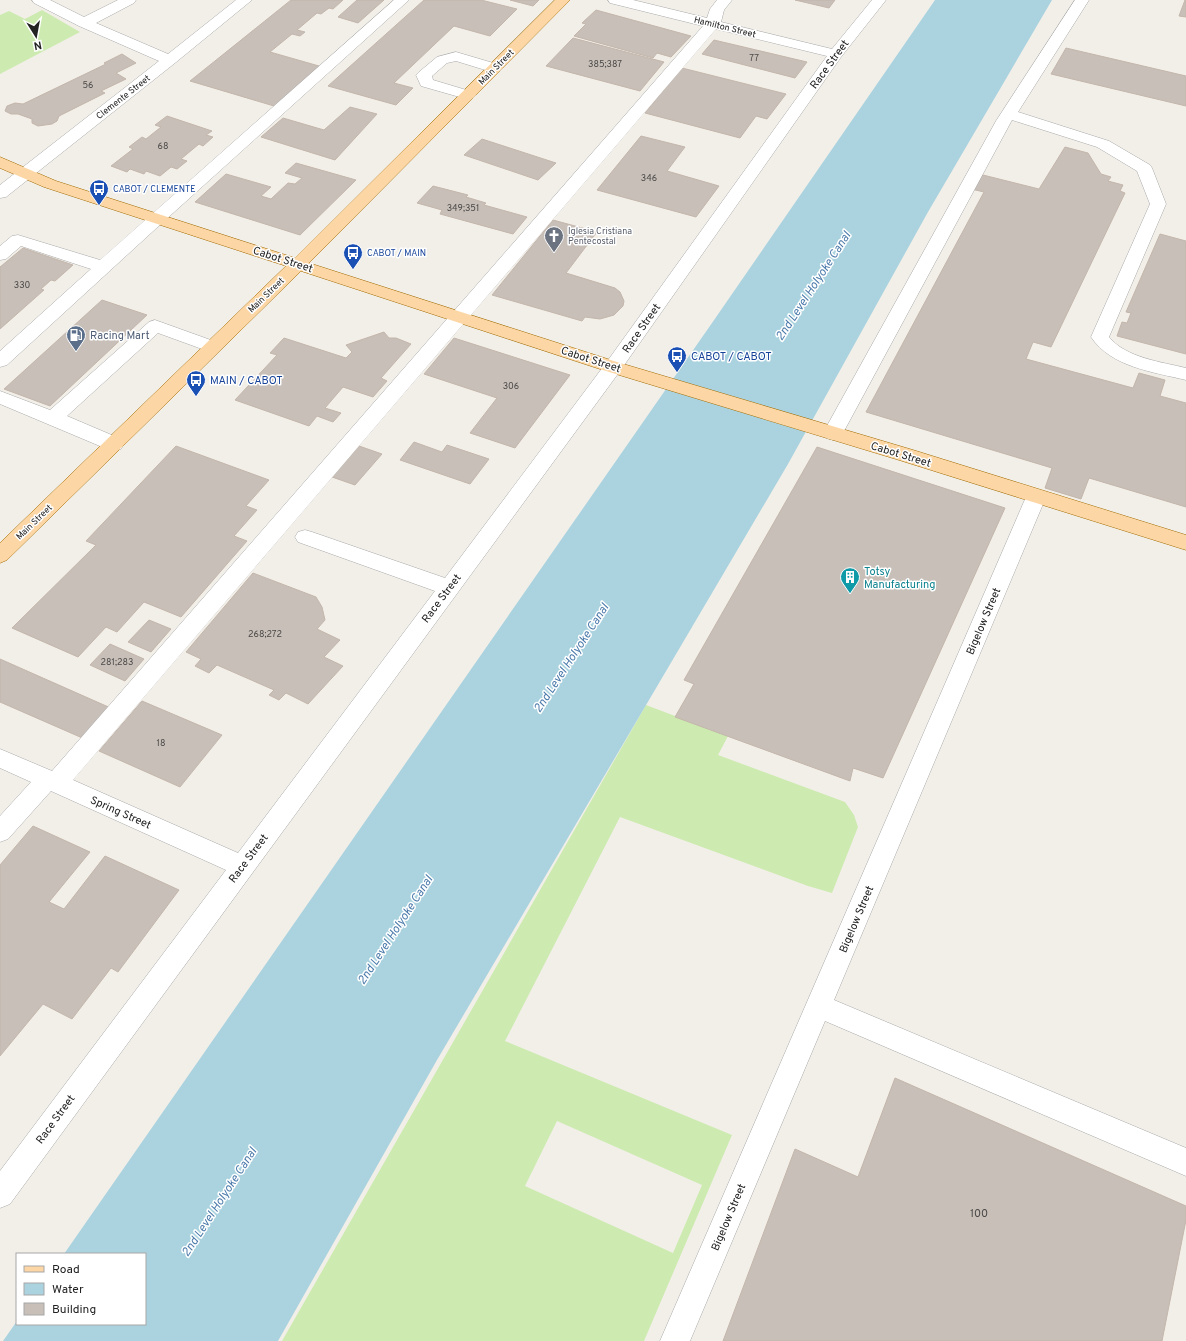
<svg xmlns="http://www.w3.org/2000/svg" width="1186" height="1341" font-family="Overpass,sans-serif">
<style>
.grass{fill:#cdebb0;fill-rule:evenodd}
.water{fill:#aad3df}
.building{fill:#c7bfb8;stroke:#c4b6ab}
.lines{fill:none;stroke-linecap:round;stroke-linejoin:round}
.minor-casing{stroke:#a9a9a9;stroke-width:1}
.major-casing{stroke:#a06b00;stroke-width:1}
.minor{fill:#fff;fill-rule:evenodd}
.major{fill:#fcd6a4;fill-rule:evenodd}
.labels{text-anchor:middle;stroke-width:3;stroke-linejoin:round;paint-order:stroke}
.far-street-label{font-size:9px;fill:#222;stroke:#fff}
.number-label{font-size:9px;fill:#4b4948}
.far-transit-label{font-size:9px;fill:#164399;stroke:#fff;text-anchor:start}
.far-worship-label{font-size:9px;fill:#5b616d;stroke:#fff;text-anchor:start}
.street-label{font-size:11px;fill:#222;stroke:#fff}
.service-label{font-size:11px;fill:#4e5e75;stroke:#fff;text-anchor:start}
.transit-label{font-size:11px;fill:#164399;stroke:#fff;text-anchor:start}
.culture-label{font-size:11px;fill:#0d838f;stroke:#fff;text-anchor:start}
.near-number-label{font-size:11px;fill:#4b4948}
.water-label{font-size:12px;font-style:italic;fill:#4a7aab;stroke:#fff}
</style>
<rect width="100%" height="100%" fill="#f2efe9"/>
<g class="grass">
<path d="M 42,10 L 80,32 L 0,74 L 0,15 L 9,11 L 25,19 Z"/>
<path d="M 646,705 L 728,736 L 718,755 L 845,802 L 854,815 L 858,827 L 832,893 L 808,886 L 620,817 L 505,1041 L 732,1135 L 644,1341 L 282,1341 ZM 557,1121 L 702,1185 L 673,1253 L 525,1186 Z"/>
</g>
<path class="water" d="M 935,0 L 1052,0 L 928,212 L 788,464 L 437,1060 L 278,1341 L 3,1341 L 17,1321 L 17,1324 L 145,1324 L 145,1254 L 64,1254 L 712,323 Z"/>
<g class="building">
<path d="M 291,0 L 343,0 L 333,9 L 329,8 L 321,14 L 317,13 L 297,30 L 305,32 L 300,36 L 292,34 L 270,52 L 319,66 L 274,106 L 190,81 Z"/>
<path d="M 357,0 L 384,0 L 358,23 L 338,17 Z"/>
<path d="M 424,0 L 481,0 L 517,9 L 490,36 L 454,26 L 394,83 L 413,88 L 396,105 L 328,86 Z"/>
<path d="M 510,0 L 539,0 L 533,6 Z"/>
<path d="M 795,0 L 835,0 L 829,8 Z"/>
<path d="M 1185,0 L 1186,0 L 1186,17 L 1179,16 Z"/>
<path d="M 596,10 L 691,36 L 671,57 L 657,53 L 653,58 L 574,36 L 586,24 L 582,23 Z"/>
<path d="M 573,38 L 664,62 L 640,91 L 546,66 Z"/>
<path d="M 714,40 L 807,62 L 795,78 L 702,54 Z"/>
<path d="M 1066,48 L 1186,76 L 1186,106 L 1051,74 Z"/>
<path d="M 122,54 L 136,63 L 116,73 L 126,79 L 101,91 L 105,93 L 59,116 L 57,121 L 52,124 L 38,126 L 32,123 L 32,119 L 18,114 L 11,114 L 5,111 L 7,106 L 15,103 L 23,104 L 106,64 L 104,63 Z"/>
<path d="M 682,68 L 786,94 L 767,119 L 756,116 L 740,138 L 645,113 Z"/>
<path d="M 350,107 L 377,114 L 335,160 L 261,137 L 283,118 L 324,130 Z"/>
<path d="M 167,116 L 212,131 L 206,135 L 213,137 L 203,146 L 199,144 L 181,159 L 187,161 L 177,169 L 171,167 L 160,176 L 146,171 L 144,174 L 130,169 L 127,172 L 111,166 L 133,149 L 129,147 L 142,137 L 146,139 L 161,127 L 155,125 Z"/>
<path d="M 641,136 L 685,147 L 667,171 L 719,186 L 696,217 L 597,190 Z"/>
<path d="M 482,139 L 556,163 L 538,180 L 464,155 Z"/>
<path d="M 1065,147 L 1088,153 L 1101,174 L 1111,177 L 1108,181 L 1123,185 L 1120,191 L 1125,193 L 1051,347 L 1033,342 L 1026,359 L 1133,388 L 1139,373 L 1165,380 L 1160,396 L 1186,403 L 1186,507 L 1089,478 L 1081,499 L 1045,488 L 1052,468 L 866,412 L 984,192 L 967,188 L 975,173 L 1039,189 Z"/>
<path d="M 296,163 L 356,180 L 300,235 L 195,202 L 226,174 L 271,187 L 261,196 L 271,199 L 288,183 L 295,184 L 302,178 L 285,173 Z"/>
<path d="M 433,186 L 468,195 L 466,197 L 486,203 L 484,205 L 527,217 L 513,234 L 440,214 L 442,210 L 417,203 Z"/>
<path d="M 553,220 L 597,232 L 566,273 L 615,288 L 620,292 L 624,301 L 623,306 L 614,315 L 600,319 L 585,317 L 582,321 L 492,295 Z"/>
<path d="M 1160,234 L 1186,241 L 1186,354 L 1117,336 L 1122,322 L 1127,323 L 1131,313 L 1126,312 Z"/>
<path d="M 23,248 L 73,265 L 55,281 L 51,280 L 41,289 L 44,290 L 0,329 L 0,267 Z"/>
<path d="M 102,300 L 147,315 L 50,406 L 4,389 Z"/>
<path d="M 384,332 L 389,338 L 396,338 L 411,344 L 381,378 L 387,381 L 373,397 L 343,387 L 325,408 L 341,413 L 333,422 L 317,416 L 309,426 L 235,400 L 277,355 L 270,353 L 284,338 L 346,358 L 352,352 L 346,345 Z"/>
<path d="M 454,338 L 570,375 L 515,448 L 470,433 L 497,398 L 424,374 Z"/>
<path d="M 414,442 L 442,452 L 447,445 L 489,459 L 470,484 L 400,460 Z"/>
<path d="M 176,446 L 269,480 L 246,506 L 257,510 L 234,536 L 247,541 L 181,617 L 144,602 L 117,632 L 106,627 L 78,657 L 12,628 L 96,545 L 86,541 Z"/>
<path d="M 359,446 L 382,454 L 355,485 L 332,477 Z"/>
<path d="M 817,447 L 1005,508 L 883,778 L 853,768 L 850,781 L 675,717 L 694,684 L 684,680 Z"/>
<path d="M 253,573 L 316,597 L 322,607 L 325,620 L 317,629 L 340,640 L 324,657 L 343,666 L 308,704 L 286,693 L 279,700 L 269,695 L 274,690 L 217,665 L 209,673 L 195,666 L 201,659 L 186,652 Z"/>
<path d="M 149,620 L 171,629 L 151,652 L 128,642 Z"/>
<path d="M 110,644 L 144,659 L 125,681 L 90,665 Z"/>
<path d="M 0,659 L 113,709 L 87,740 L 0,702 Z"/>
<path d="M 142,701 L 222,735 L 180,787 L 99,751 Z"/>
<path d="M 33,826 L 90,852 L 49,902 L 64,909 L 105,856 L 179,890 L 118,972 L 111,968 L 72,1019 L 43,1004 L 0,1056 L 0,865 Z"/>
<path d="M 895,1078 L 1186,1206 L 1186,1220 L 1162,1341 L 723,1341 L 795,1149 L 858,1177 Z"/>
</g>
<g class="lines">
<g class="minor-casing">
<g id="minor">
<path d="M 32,0 L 50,0 L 84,17 L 118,0 L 136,0 L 134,3 L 96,23 L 168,54 L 236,0 L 252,0 L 175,63 L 6,197 L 0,198 L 0,185 L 159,61 L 79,26 L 34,3 Z"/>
<path d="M 394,0 L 409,0 L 162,223 L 7,365 L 0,367 L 0,351 L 91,269 L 21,246 L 6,259 L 0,260 L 0,246 L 12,236 L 18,235 L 100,260 Z"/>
<path d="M 608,0 L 633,0 L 707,18 L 710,9 L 717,0 L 732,0 L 724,10 L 721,22 L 832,49 L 872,0 L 886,0 L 841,57 L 620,371 L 10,1204 L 0,1208 L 0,1171 L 226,870 L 51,791 L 8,839 L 0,842 L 0,816 L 31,782 L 0,768 L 0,749 L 52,771 L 703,26 L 610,3 ZM 716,29 L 827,56 L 606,363 L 445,578 L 312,532 L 305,530 L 298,532 L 295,537 L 298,542 L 435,591 L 238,853 L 73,780 Z"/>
<path d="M 1075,0 L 1089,0 L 1018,112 L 1109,141 L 1150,165 L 1152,168 L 1166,204 L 1109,337 C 1126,358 1162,362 1186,368 L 1186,380 C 1153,372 1111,367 1091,337 L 1150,204 L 1137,171 L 1097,147 L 1012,120 L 843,433 L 840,438 L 833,440 L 826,438 L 823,433 L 996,121 Z"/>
<path d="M 456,52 L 500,65 L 503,68 L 500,71 L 495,73 L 456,61 L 447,63 L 432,76 L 433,80 L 473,92 L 476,95 L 473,98 L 468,100 L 463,98 L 421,86 L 416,75 L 419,72 L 437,57 Z"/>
<path d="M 155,320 L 219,343 L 222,347 L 219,351 L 213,353 L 158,333 L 67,416 L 121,439 L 124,444 L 121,449 L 114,451 L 107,449 L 0,404 L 0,391 L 50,410 L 149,322 Z"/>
<path d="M 1036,490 L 1043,492 L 1046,497 L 834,1000 L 1186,1148 L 1186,1176 L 825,1021 L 690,1341 L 660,1341 L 1026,497 L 1029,492 Z"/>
</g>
</g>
<g class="major-casing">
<path id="major" d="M 555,0 L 570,0 L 309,263 L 620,363 L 913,450 L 1186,535 L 1186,550 L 899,460 L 606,371 L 301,271 L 7,560 L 0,563 L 0,543 L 286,266 L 44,187 L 0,168 L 0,157 L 56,181 L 295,258 Z"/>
</g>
<use href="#minor" class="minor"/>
<use href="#major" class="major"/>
</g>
<defs>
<g id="bus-pin" transform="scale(1)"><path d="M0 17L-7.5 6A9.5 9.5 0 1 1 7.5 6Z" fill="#1a4fb4" stroke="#fff"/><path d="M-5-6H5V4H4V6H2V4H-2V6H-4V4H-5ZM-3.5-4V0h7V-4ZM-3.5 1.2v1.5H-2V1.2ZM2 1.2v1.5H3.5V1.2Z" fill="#fff"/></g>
<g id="church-pin" transform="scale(1)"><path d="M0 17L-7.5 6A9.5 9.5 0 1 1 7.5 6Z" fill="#6b7280" stroke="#fff"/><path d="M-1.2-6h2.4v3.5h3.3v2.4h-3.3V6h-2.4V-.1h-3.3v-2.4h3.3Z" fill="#fff"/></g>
<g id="fuel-pin" transform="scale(1)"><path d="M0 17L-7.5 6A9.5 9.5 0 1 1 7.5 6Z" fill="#5c6f8a" stroke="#fff"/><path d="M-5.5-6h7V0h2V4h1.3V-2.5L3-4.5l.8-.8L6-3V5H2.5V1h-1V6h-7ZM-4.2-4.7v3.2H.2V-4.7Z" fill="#fff"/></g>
<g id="building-pin" transform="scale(1)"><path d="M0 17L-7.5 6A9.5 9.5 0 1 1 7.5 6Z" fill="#0f9aa8" stroke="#fff"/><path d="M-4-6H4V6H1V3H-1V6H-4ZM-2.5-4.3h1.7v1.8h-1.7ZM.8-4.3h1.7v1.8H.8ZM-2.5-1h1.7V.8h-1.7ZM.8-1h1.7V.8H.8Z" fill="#fff"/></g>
</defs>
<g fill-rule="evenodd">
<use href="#bus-pin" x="99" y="189"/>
<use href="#church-pin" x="554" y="236"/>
<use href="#bus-pin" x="353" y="253"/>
<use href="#fuel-pin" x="76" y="335"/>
<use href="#bus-pin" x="677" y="356"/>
<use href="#bus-pin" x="196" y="380"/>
<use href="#building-pin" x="850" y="577"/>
</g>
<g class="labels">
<g class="far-street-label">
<text transform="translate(725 27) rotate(14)" y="3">Hamilton Street</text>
<text transform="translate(496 67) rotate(-45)" y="3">Main Street</text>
<text transform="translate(123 97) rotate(-38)" y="3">Clemente Street</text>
<text transform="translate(266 295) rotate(-44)" y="3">Main Street</text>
<text transform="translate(34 522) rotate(-44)" y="3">Main Street</text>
</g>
<g class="number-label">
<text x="754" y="61">77</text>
<text x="605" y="67">385;387</text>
<text x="88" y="88">56</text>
<text x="163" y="149">68</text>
<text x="649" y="181">346</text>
<text x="463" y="211">349;351</text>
<text x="22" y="288">330</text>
<text x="511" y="389">306</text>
<text x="265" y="637">268;272</text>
<text x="117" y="665">281;283</text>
<text x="161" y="746">18</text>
</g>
<g class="far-transit-label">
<text x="113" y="192">CABOT / CLEMENTE</text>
<text x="367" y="256">CABOT / MAIN</text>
</g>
<g class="far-worship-label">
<text x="568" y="234">Iglesia Cristiana<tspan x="568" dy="10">Pentecostal</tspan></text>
</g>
<g class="street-label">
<text transform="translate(829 64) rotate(-54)" y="4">Race Street</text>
<text transform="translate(283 259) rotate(18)" y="4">Cabot Street</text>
<text transform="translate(641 328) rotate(-55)" y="4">Race Street</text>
<text transform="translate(591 359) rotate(18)" y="4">Cabot Street</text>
<text transform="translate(901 454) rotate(17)" y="4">Cabot Street</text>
<text transform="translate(441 598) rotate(-53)" y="4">Race Street</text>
<text transform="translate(983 621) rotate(-67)" y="4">Bigelow Street</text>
<text transform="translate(121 812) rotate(24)" y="4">Spring Street</text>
<text transform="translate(248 858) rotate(-53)" y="4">Race Street</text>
<text transform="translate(856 919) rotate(-67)" y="4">Bigelow Street</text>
<text transform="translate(55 1119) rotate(-54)" y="4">Race Street</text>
<text transform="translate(728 1217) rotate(-67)" y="4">Bigelow Street</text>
</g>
<g class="service-label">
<text x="90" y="339">Racing Mart</text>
</g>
<g class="transit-label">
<text x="691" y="360">CABOT / CABOT</text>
<text x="210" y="384">MAIN / CABOT</text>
</g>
<g class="culture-label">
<text x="864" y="575">Totsy<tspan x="864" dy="13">Manufacturing</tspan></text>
</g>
<g class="near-number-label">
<text x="979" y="1217">100</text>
</g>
<g class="water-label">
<text transform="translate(813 286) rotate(-57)" y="4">2nd Level Holyoke Canal</text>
<text transform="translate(571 658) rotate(-57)" y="4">2nd Level Holyoke Canal</text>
<text transform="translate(395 930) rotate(-57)" y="4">2nd Level Holyoke Canal</text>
<text transform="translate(219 1202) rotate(-57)" y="4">2nd Level Holyoke Canal</text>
</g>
</g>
<rect x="16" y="1253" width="130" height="72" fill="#ffffff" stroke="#a7a7a7"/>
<rect x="24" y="1266" width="20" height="6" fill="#fcd6a4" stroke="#a7a7a7"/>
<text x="52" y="1273" font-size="12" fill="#222222">Road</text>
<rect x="24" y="1283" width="20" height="12" fill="#aad3df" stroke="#a7a7a7"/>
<text x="52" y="1293" font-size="12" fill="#222222">Water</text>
<rect x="24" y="1303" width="20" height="12" fill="#c7bfb8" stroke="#a7a7a7"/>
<text x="52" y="1313" font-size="12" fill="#222222">Building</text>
<g transform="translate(36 36) rotate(169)" stroke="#ffffff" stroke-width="3" paint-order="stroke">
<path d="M0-3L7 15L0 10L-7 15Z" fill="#222222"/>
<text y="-6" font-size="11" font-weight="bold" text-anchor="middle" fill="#222222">N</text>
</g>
</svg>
